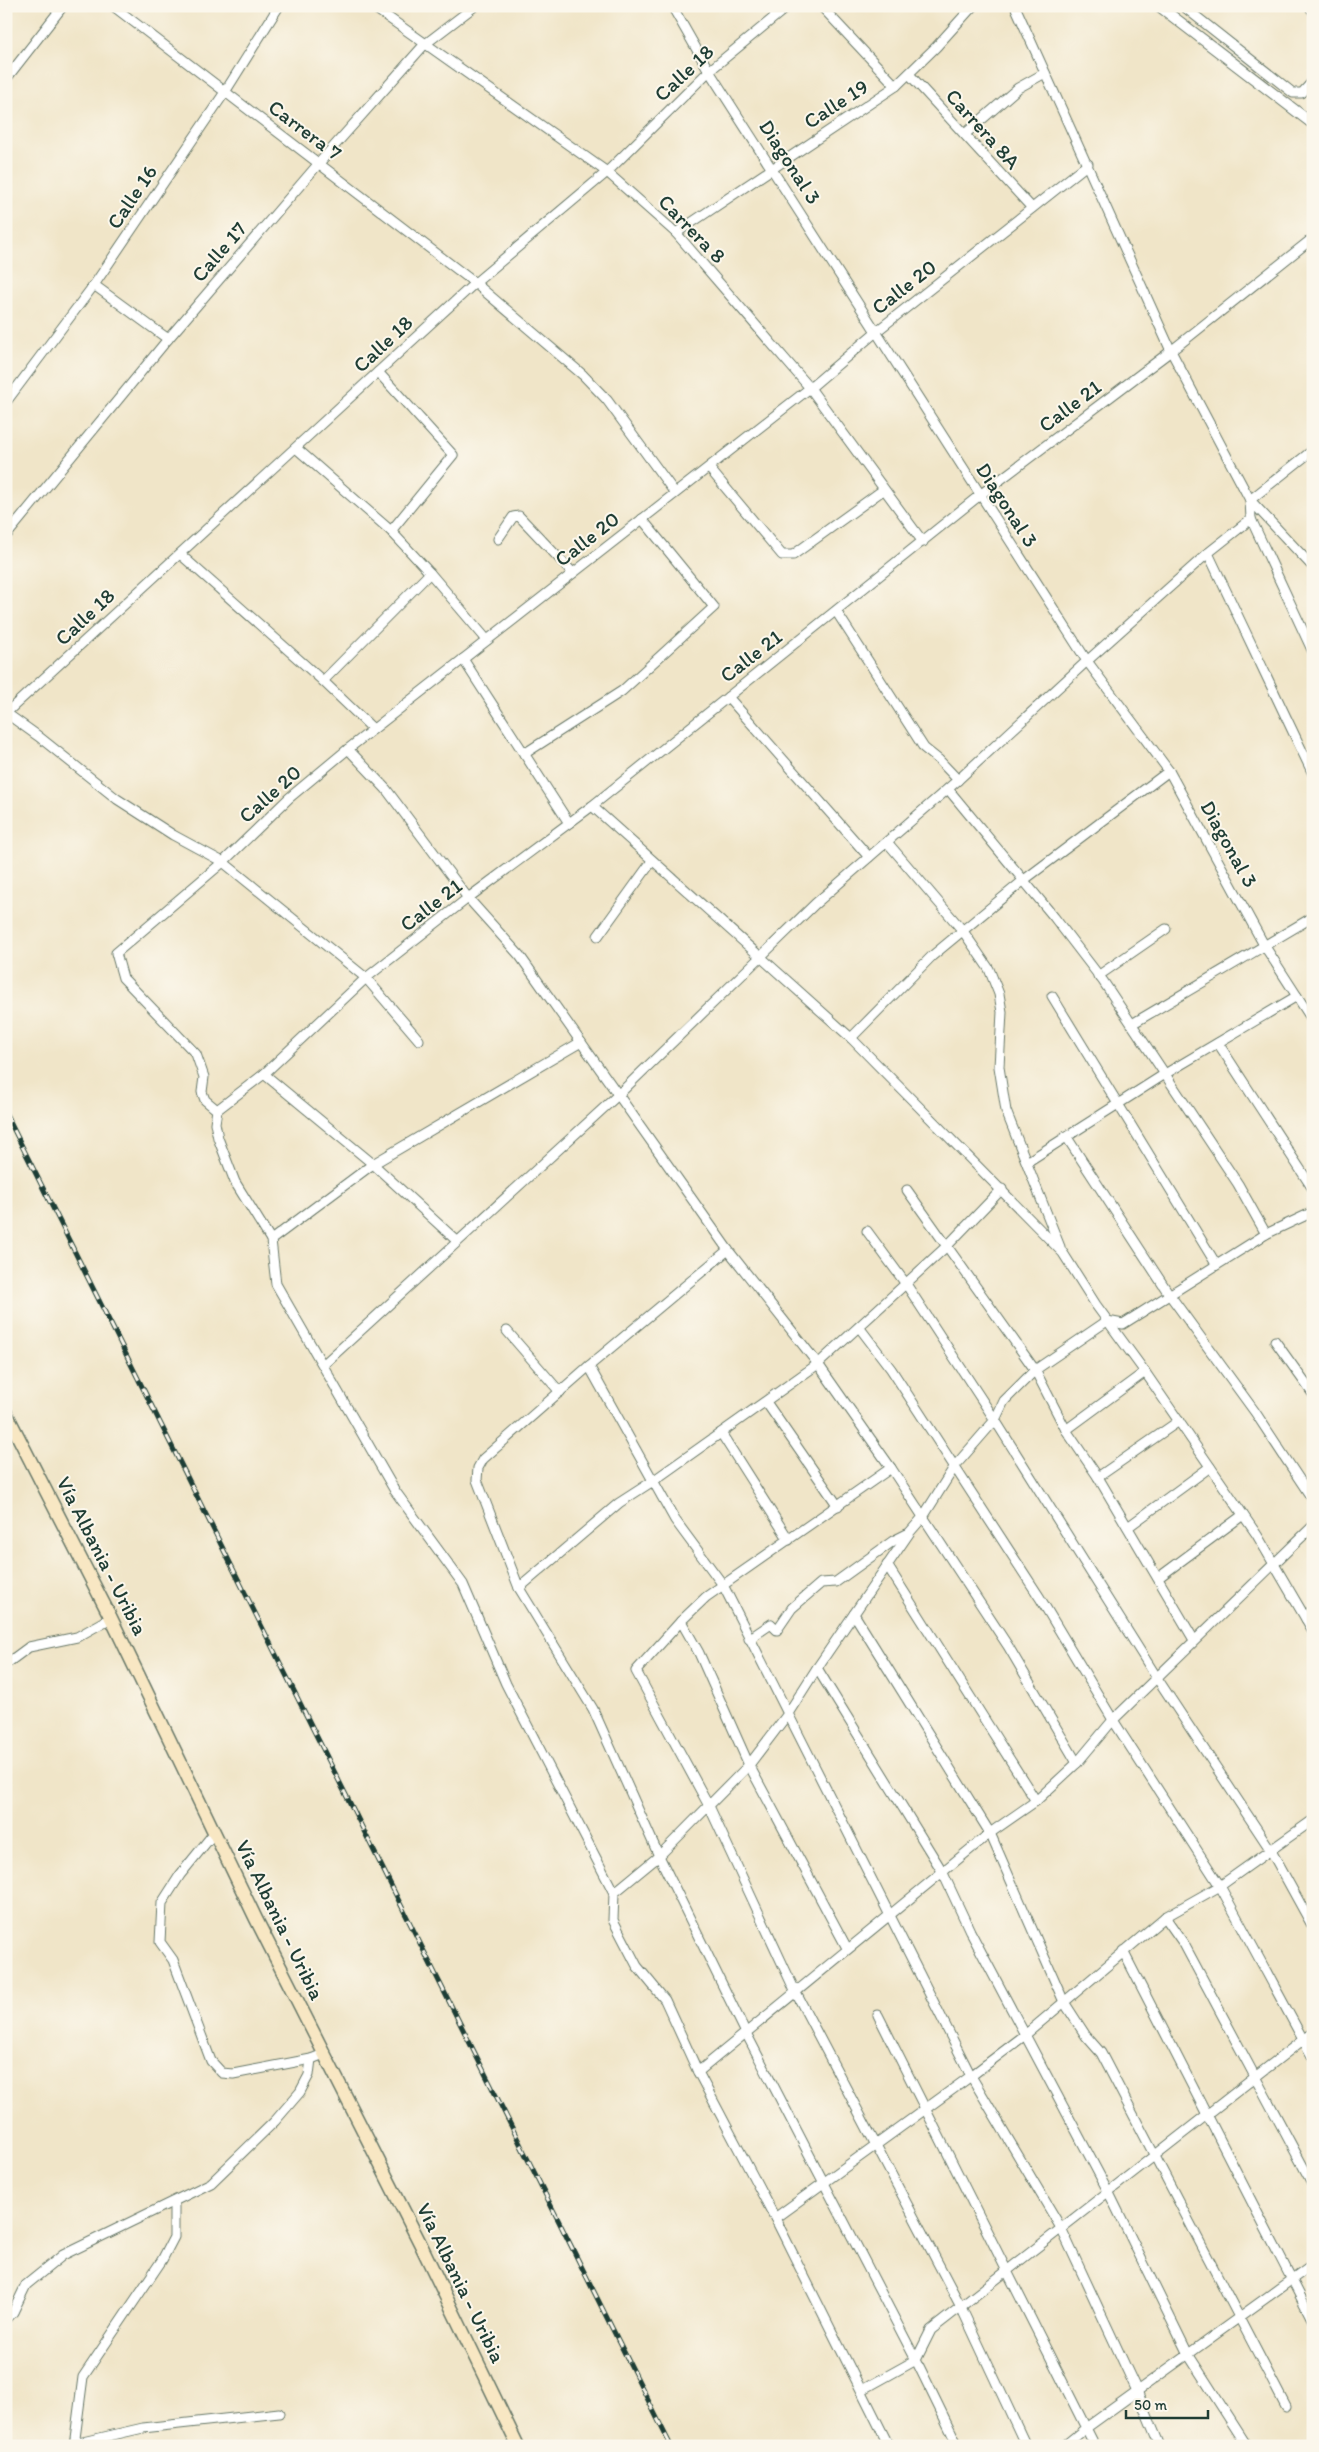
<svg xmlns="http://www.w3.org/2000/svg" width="1319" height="2452" font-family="Itim,sans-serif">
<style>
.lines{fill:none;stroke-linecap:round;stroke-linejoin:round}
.minor-casing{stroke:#687868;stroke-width:11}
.tertiary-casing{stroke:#687868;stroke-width:12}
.secondary-casing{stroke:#687868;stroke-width:15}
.minor{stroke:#fff;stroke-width:9}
.tertiary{stroke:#fff;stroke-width:10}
.secondary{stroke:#f8e7c3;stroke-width:12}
.rail-casing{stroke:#1f3d34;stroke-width:5}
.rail{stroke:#fbf7ec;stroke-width:3;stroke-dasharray:9;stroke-linecap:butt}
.labels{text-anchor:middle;stroke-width:4;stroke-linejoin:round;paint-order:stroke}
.street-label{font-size:21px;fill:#1f3d34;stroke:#fbf7ec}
</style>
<rect width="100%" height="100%" fill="#fbf7ec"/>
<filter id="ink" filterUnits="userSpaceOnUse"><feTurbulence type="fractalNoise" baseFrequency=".02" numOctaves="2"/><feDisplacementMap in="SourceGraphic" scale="10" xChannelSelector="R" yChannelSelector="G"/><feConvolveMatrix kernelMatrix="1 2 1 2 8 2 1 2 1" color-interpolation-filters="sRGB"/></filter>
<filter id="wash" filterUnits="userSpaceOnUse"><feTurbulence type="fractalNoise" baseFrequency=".0096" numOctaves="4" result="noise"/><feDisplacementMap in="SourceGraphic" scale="20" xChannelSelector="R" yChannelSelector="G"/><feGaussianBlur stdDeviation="1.12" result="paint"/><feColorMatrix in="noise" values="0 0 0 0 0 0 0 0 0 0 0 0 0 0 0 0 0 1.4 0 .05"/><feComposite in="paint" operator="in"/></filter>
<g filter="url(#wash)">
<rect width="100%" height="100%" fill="#f0e5c8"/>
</g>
<g filter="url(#ink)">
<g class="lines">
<g class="minor-casing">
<g id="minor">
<path d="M 113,6 L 475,283 L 583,375 L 607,400 L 675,493"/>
<path d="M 372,6 L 607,172 L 676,233 L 810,388 L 923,542"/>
<path d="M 672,6 L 709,71 L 1087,661 L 1169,771 L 1264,945 L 1313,1021"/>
<path d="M 821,6 L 896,86"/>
<path d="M 1015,6 L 1171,351 L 1250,500 L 1313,567"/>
<path d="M 1183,6 L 1293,93 L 1302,93 L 1313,81"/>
<path d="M 1309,6 L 1313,11"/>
<path d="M 909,74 L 1032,208"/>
<path d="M 6,79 L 63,6"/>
<path d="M 965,134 L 1018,88 L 1045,73"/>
<path d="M 676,233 L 896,86 L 936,47 L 973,6"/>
<path d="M 94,285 L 168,339"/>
<path d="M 378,372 L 453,455 L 391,531"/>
<path d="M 6,402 L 94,285 L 225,92 L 279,6"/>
<path d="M 296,448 L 391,531 L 430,573 L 487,640"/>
<path d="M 709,468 L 782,555 L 793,555 L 883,490"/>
<path d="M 1251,519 L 1313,652"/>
<path d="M 6,536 L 168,339 L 320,162 L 424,45 L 475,6"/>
<path d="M 498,539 L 513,517 L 519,516 L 573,573"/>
<path d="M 1208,553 L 1313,774"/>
<path d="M 180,554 L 323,681 L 373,729"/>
<path d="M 836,611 L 924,748 L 939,760 L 958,780"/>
<path d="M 463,659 L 569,823"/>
<path d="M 323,681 L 430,573"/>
<path d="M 728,697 L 869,857"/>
<path d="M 6,713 L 475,283 L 607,172 L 709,71 L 788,6"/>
<path d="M 6,713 L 38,736 L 117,799 L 173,835 L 223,862 L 366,978 L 419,1040"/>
<path d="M 348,749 L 386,789 L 468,898 L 520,956 L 728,1250 L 818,1364 L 891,1468 L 1008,1646 L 1077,1763"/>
<path d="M 524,754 L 622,691 L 714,607 L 642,519"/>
<path d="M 948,789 L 1054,917 L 1103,981 L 1238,1184 L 1266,1234"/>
<path d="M 592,806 L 851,1038 L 1063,1253 L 1096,1305 L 1145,1372 L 1257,1535 L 1313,1631"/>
<path d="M 887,842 L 963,931 L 989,969 L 999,994 L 1002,1012 L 999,1067 L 1006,1111 L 1060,1247"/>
<path d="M 598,936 L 652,861"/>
<path d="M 1098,976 L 1166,929"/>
<path d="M 1052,996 L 1216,1264"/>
<path d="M 1132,1024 L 1313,917"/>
<path d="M 851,1038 L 932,956 L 1024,880 L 1169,771"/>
<path d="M 1218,1043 L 1313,1189"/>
<path d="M 264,1074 L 373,1164 L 457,1241"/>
<path d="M 217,1110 L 215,1123 L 218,1138 L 235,1182 L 271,1240 L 276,1284 L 395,1491 L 463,1584 L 506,1684 L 614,1893 L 613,1920 L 637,1966 L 665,2000 L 698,2072 L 775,2218 L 889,2446"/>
<path d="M 217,1110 L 205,1100 L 202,1092 L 204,1077 L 196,1054 L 123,978 L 116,953 L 223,862 L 289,798 L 348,749 L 810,388 L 877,331 L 1088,164"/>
<path d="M 217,1110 L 264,1074 L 366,978 L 468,898 L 592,806 L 980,495 L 1171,351 L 1313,238"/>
<path d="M 1066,1136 L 1169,1294 L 1255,1412 L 1313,1500"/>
<path d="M 1027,1162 L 1165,1074 L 1297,996"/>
<path d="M 907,1190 L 1035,1370 L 1066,1430 L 1098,1477 L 1194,1640"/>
<path d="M 867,1231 L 906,1284 L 995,1420 L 1157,1678 L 1270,1849 L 1313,1927"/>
<path d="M 271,1240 L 373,1164 L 581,1042"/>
<path d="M 728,1250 L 589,1366 L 675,1520 L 723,1585 L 971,2076 L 775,2218"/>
<path d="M 859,1327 L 891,1369 L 1040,1598 L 1113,1720 L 1220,1886 L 1313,2058"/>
<path d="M 507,1331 L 560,1392"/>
<path d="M 1275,1341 L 1313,1394"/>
<path d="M 324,1364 L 618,1095 L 815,904 L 958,780 L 1087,661 L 1208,553 L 1251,519 L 1250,500 L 1313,450"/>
<path d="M 589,1366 L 483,1459 L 478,1468 L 477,1480 L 519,1588 L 593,1709 L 659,1856 L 746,2033 L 916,2360 L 958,2446"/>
<path d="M 766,1402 L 838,1506"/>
<path d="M 1066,1430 L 1145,1372"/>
<path d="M 721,1433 L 789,1540"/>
<path d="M 1098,1477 L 1179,1421"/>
<path d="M 1128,1527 L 1210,1467"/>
<path d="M 887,1565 L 1036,1801"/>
<path d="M 1158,1578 L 1243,1515"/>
<path d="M 519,1588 L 619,1503 L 653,1481 L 818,1364 L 948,1245 L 1002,1189"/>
<path d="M 854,1614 L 990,1833 L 1064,2002 L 1086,2036 L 1101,2053 L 1286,2407"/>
<path d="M 1306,1619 L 1313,1610"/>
<path d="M 681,1621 L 636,1671 L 709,1806 L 795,1991 L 961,2307 L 1026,2446"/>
<path d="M 749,1639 L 771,1624 L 777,1630 L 792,1608 L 821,1583 L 836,1582 L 893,1541 L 907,1534"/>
<path d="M 6,1664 L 29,1647 L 77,1637 L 111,1618"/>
<path d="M 817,1668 L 942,1871 L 970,1931 L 1108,2191 L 1188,2354 L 1247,2446"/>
<path d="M 214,1833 L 180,1875 L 162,1903 L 160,1942 L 173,1960 L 211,2061 L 222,2073 L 233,2074 L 311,2059 L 324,2054"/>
<path d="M 614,1893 L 659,1856 L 749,1765 L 787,1715 L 817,1668 L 910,1532 L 923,1517 L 955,1466 L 995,1420 L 1004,1401 L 1035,1370 L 1107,1321 L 1123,1324 L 1266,1234 L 1313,1212"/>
<path d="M 1165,1917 L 1184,1944 L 1313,2185"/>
<path d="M 847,1948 L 749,1765 L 699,1653 L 681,1621 L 706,1597 L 891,1468"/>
<path d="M 1123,1951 L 1313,2321"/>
<path d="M 878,2015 L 1086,2428 L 1064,2446"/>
<path d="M 698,2072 L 990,1833 L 1036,1801 L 1077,1763 L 1113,1720 L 1313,1526"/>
<path d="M 6,2320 L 13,2312 L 26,2285 L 63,2255 L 211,2183 L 275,2121 L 300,2092 L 309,2075 L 311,2059"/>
<path d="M 862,2390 L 916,2360 L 931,2330 L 1313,2032"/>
<path d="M 74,2444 L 143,2428 L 279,2413"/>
<path d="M 74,2446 L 83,2377 L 162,2260 L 174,2237 L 174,2202"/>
<path d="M 1095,2446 L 1086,2428 L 1313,2264"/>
<path d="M 1160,2446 L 1137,2391 L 1061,2228 L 971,2076 L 1025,2035 L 1165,1917 L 1220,1886 L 1313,1820"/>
</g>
</g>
<g class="tertiary-casing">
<path id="tertiary" d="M 1159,6 L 1313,124"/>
</g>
<g class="secondary-casing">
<path id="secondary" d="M 6,1413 L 111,1618 L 256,1919 L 420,2243 L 518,2446"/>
</g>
<use href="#minor" class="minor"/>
<use href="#tertiary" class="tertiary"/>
<use href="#secondary" class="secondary"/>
<g class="rail-casing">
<path id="rail" d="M 6,1114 L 671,2446"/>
</g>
<use href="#rail" class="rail"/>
</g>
</g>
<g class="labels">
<g class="street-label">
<text transform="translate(684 73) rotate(-43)" y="7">Calle 18</text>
<text transform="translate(836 104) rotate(-33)" y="7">Calle 19</text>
<text transform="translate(983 129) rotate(48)" y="7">Carrera 8A</text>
<text transform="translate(305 130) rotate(37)" y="7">Carrera 7</text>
<text transform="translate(790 162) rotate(57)" y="7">Diagonal 3</text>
<text transform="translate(132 197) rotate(-56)" y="7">Calle 16</text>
<text transform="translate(692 229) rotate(46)" y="7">Carrera 8</text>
<text transform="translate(219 252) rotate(-49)" y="7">Calle 17</text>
<text transform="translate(904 287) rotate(-38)" y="7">Calle 20</text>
<text transform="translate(383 344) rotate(-43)" y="7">Calle 18</text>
<text transform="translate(1070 406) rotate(-37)" y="7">Calle 21</text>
<text transform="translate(1007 505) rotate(57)" y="7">Diagonal 3</text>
<text transform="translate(587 539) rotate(-38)" y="7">Calle 20</text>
<text transform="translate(85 617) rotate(-43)" y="7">Calle 18</text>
<text transform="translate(751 656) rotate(-38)" y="7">Calle 21</text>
<text transform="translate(270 794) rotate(-42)" y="7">Calle 20</text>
<text transform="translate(1229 844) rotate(61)" y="7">Diagonal 3</text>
<text transform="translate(431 905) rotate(-38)" y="7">Calle 21</text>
<text transform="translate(102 1556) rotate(63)" y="7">Vía Albania - Uribia</text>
<text transform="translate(280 1920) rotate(64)" y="7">Vía Albania - Uribia</text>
<text transform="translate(461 2283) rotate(64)" y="7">Vía Albania - Uribia</text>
</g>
</g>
<rect width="1319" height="2452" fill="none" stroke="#fbf7ec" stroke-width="25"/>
<path d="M1126 2410v8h82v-8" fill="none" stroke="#1f3d34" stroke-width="2.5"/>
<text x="1134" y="2410" font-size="15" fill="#1f3d34" stroke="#fbf7ec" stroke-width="4" paint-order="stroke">50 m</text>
</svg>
